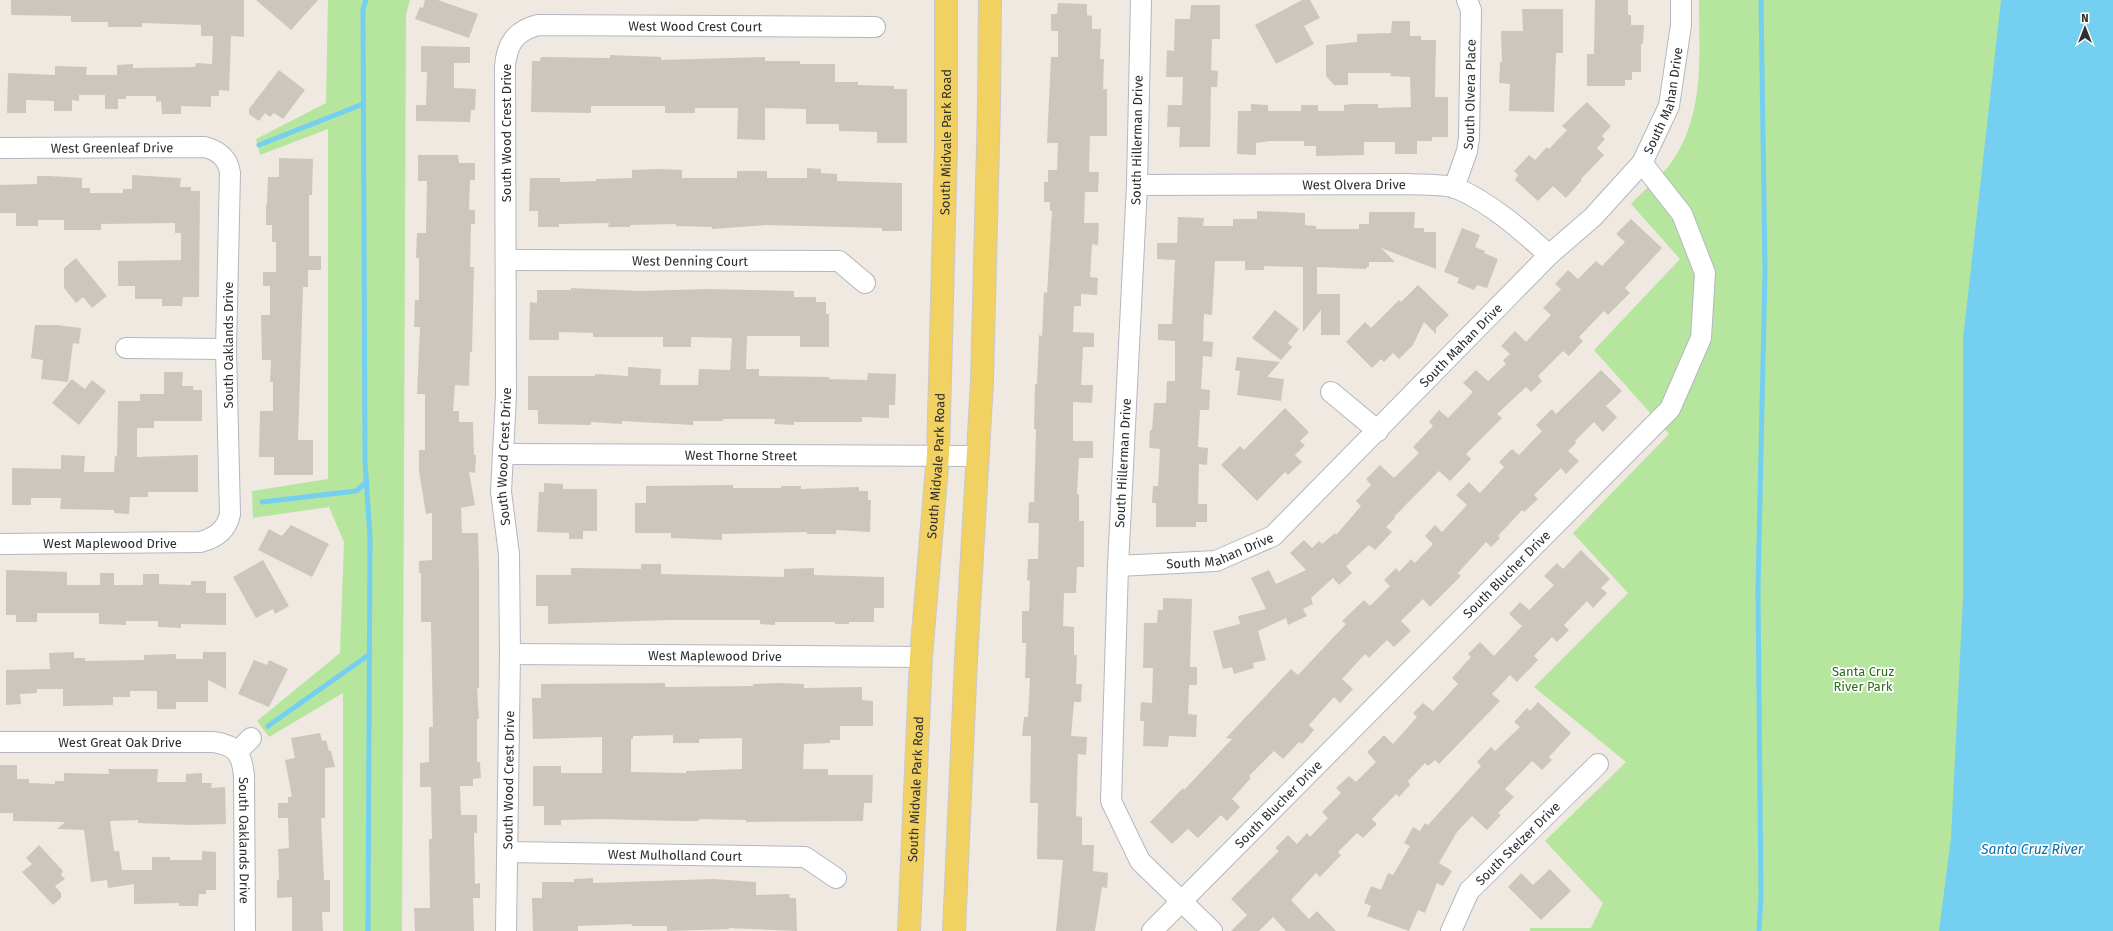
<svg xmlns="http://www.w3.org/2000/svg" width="2113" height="931" font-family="'Fira Sans',sans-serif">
	<rect width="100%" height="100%" fill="#efe9e1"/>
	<path fill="#b6e59e" d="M328,0H410L406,15L402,931H343V693L269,737L257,721L340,653L344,542L329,507L253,518L252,491L328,479V129L260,155L256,139L326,103Z
		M1699,0H2113V931H1530V928H1591L1603,903L1545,841L1626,762L1534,687L1628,593L1573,533L1669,434L1594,350L1680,259L1631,204C1643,191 1663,175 1673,160C1705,112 1699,55 1699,0Z"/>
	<path fill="#75cff0" d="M2001,0H2113V931H1939L1951,838L1963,597V339Z"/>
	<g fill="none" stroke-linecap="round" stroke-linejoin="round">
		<path stroke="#75cff0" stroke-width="5" d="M366,0L363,9L365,461L370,537L368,931
			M259,145L363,104
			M262,502L356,491L367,482
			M268,726L370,654
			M1759,931L1761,897L1758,590L1765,271L1761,0"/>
	</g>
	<path fill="#cbc7bf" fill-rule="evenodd" d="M11,0H244V37L231,36L229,91L219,90V96H211V107L181,106V114H162L161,101L156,102V96H126V99H118V109H105V95H79V101L72,100V111H54V101L26,100V113H7L8,73L55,75V66L87,67L86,75H117V65L133,64V68L195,67L196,63L212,64L213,36H201V25L142,23V27H108V22H71V16L11,15Z
		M256,0H318L291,30Z
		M425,0H438L478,14L469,38L415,19L420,7L423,8Z
		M1302,0H1310L1320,18L1304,26L1314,44L1276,64L1255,25Z
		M1595,0H1628V15H1631V25H1644L1643,44H1641V72H1632V80H1625V86H1587V54H1594Z
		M1058,3L1087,4V15L1092,16V29H1101L1100,59H1104L1103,89H1107V136H1090L1089,172H1099L1098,192H1085L1084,223H1099L1098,245L1092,244L1090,277L1098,278L1097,295L1081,294V306H1074L1073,332L1094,333V347H1083L1081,385H1093L1092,403L1073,402V441H1093V458H1079L1077,494H1079V521H1084V567H1077L1076,593H1064L1063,626L1074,627V655H1077L1076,684H1082L1081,702H1074L1071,736L1087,737L1086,755L1078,754L1076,816L1082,817V845H1094L1093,871L1108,873L1107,888L1102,887L1095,931H1056L1063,860L1037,859L1038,803H1030L1031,736H1022L1024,717H1028L1030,678H1025L1026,643H1022V611H1029L1030,581L1027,580L1028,559H1038L1039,523H1028L1029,502H1034L1036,429H1034L1035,384H1037L1039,335L1042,336L1044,292L1047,293L1052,211H1050V202H1044V182H1048V170H1057L1058,143H1047L1051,57H1058V31H1051V14H1057Z
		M1191,5H1220V39H1212L1211,70L1218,71L1217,87H1211L1210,147H1179L1180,127H1167L1168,105H1182L1183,77H1166L1167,50L1174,51L1175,19H1190Z
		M1522,9H1563V53H1556L1554,112L1509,111L1510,84L1499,83L1500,62H1502L1501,31H1523Z
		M1392,21H1410V36H1421V40H1436L1435,97H1448V137H1432V141H1417V154H1395V142H1364V155L1316,156V146H1304V141H1270L1256,143V155L1237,154L1238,111H1251V104L1268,105V111H1301V105H1318V111H1344V105L1352,104H1378V108L1411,107L1410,77L1390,76L1391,73H1348V85H1334L1326,76V45L1357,42V34L1391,33Z
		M421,46L470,47V63H454V88L476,89L475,110H471L470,122L416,121V105H426L427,72H421Z
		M610,55L661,57V60L765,57V61H800V64H835V82H858V85L894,86V89H907V143H877V132L839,131V124H806V109L765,108V140L737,139L738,108H695V113H665V106H591V113L531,112L532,61H540L541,57L610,58Z
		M279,70L305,90L283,119L274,113L270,117L265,113L259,121L249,114V109Z
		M1587,102L1611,126L1602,136L1605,139L1597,148L1604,155L1581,179L1582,180L1566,198L1553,186L1538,201L1515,180L1518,175L1514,171L1529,155L1535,160L1547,147L1549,149L1567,130L1562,126Z
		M418,155H458L459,163H475V180H470L469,210H475V224H471L470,267H474L472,352H470L469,386L455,385L453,411H459V422H473L474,455H476L475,473L469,472L475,505L461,508L462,533H478L479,570V688H477L479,719H477V762H480L481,778L473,779V786H460L461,815H477V833H474L475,884L480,883V898H473L474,931H415L414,908H430L429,839H432L431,787H420V763L429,762V727H433L431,622H421V573H419V561L432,560V513L426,514L419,471V450H425V394H417L420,327H414L415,300H419V258H416L417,233H426L427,181H418Z
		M279,158L313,159L312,195H309V256H321V270H308V287H303L298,440H313V475H274V457H259L260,411H273V382H270L271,360H262L261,315H270V286H263V272H276V242H272V225H266V204H267L268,177H279Z
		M807,168L821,169V173L837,174V181L902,183V231H882V228L766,225L712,229V227L676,226V224L630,225V227H608L609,223L559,224V227H538V211H529L530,178H560V182L596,181V179L632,178V170L660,169L682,170V178H737V171H767V178H807Z
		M132,175L181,178L180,187H191V191H200L199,297H183L182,306H162V299H135V286H118V261L181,260V233H175V223L101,224V230H64V220H38V226H16V213H0V185L37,184V176H50L82,178V188H90V193H123V189H132Z
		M1257,211L1305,213V225L1316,226V229H1359V224H1369V212H1415L1414,228H1424V232H1436V269L1381,248L1395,262H1369V267H1366L1367,269L1317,267V294H1340V335H1321V310L1303,332V267L1264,266V270H1245V261H1215L1212,315L1204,314L1203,341L1213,342L1212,357L1203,356L1201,389L1210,390L1209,410H1200L1198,447L1208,448L1207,465L1199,464L1198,504H1207V522H1196V527H1156V503H1152L1153,486H1158L1160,449L1149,448L1150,430H1152L1154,403H1166L1167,381H1175V341L1158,340V324H1172L1175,260L1157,259V243H1177L1178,217L1204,218L1203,226H1233V219H1257Z
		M1631,219L1662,248L1625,288L1630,293L1608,315L1604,311L1579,337L1583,341L1569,356L1563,351L1538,376L1542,381L1531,392L1526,387L1497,414L1502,418L1466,454L1471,459L1450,481L1439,471L1394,517L1395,518L1386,527L1392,532L1375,550L1369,545L1346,566L1352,573L1339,585L1333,578L1311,598L1313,604L1303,609L1307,616L1288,625L1286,618L1258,631L1266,660L1253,663L1254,668L1234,674L1232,667L1223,669L1213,631L1240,624L1238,616L1266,609L1251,578L1269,570L1276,584L1306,570L1290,553L1304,540L1312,548L1319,541L1322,544L1335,533L1336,535L1361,506L1356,501L1371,485L1366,479L1380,465L1394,478L1419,453L1413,447L1433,426L1429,422L1439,410L1448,418L1473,392L1463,383L1476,370L1488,381L1506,364L1503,360L1510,354L1501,346L1515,331L1526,342L1551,315L1543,308L1561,289L1555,284L1568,270L1578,279L1596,261L1602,266L1625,242L1616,234Z
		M1462,228L1480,235L1475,247L1485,251L1484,253L1498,259L1487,288L1477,285L1474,290L1457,283L1459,278L1444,272Z
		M76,258L107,296L92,308L83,297L76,303L64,288V268Z
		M1418,285L1449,315L1436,328V334L1424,322L1413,345L1399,359L1393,353L1384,362L1381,359L1372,368L1346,342L1365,322L1371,328L1399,300L1401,302Z
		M571,288L640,291L707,289L794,291V297H816V302H826V314H829V347H800V336H747L746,369H759V376L829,377V379L867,380L868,373L896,374L895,405H889V418L862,417V422H794V425L774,424L775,419H723V421H693V425L622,421V424L591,422V425L538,424V410H528V376H595V374L628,376V367L661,369L660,385H698L699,369L730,370L732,338L691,337V347H663V337H593V333L559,332V340H529L530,302L537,303V290H571Z
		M1275,310L1299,329L1288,343L1292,347L1281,360L1252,338Z
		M35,325H57L81,328L79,344L73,343L68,382L41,379L43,360L31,358Z
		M1237,357L1280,362L1267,377L1284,379L1281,401L1237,395L1240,371L1235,370Z
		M1601,370L1622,391L1606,406L1617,417L1603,432L1594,422L1575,441L1576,443L1568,451L1579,461L1566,474L1561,468L1534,495L1538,499L1524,512L1522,510L1498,536L1500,538L1491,547L1486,542L1458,573L1461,576L1430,607L1423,599L1401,621L1411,631L1394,647L1387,640L1369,658L1365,654L1342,679L1353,689L1340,703L1334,697L1309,725L1314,730L1302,744L1299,742L1283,759L1274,751L1249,776L1251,778L1232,799L1240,807L1227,821L1221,815L1198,838L1188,829L1172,844L1150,822L1183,788L1184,790L1232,739L1226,738L1291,669L1298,675L1346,624L1342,621L1364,600L1370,606L1390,586L1384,580L1396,568L1399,572L1411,559L1415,563L1433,544L1425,536L1435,525L1442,532L1467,505L1456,495L1469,482L1480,493L1504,467L1499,462L1512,449L1519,455L1542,431L1536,425L1552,409L1556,414Z
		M164,372H183L182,386H193V390H202V421H154V428H137V457L198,455V492H148V497H130L129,514L114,513V510L60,509L61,498H31V505H12V468L61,469V455L85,456L84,472H114L115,456H117L118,401H140V394H164Z
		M72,379L85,389L92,380L106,391L79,425L52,403Z
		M1285,408L1309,432L1300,441L1305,445L1295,455L1302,462L1288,475L1285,472L1257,501L1221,465L1240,446L1244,450Z
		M544,483L563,484V489H597V531H583V539H569V533L537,532L539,492H544Z
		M733,485V488H781V486H801V489L859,487V491H868V500H871L870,532L836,530V534H807V532L722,534V540L671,538V533H635V503H646V486Z
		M291,525L329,544L312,577L258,550L269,529L282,536Z
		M1581,550L1610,579L1601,588L1607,593L1593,608L1587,601L1564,625L1569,630L1557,642L1552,637L1534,656L1538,660L1517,682L1510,675L1492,694L1500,701L1439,764L1435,760L1428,766L1425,763L1408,781L1410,785L1399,797L1396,794L1372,819L1377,824L1363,838L1357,833L1338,852L1341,855L1320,877L1316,873L1291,900L1309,919L1317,911L1336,931H1286L1273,917L1259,931H1231L1247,915L1231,899L1279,851L1275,848L1288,835L1297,844L1307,833L1310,837L1328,818L1322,812L1341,793L1336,788L1349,776L1356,782L1376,762L1367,752L1384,735L1393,744L1417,717L1413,713L1423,703L1433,711L1458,684L1452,678L1471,657L1468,654L1480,642L1494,656L1522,626L1509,614L1520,602L1529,610L1554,585L1544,576L1557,563L1563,569Z
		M263,560L289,606L275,614L273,609L256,618L233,577Z
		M641,564H661V574L784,577V569L814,568V575L884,577V608H874V622H849V624H835V622H775V625L760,624V620H670L548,624V606H536V575H571V568L641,569Z
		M6,570L67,572V585H100V573H114V585H143V574H159V584L191,585V581H206V593H226V625L181,624V628L158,627V621H126V625L99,624V613H37V622H16V615H6Z
		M1163,598L1192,599L1190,667H1197V685H1189L1188,714L1197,715L1196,737L1169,736L1168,747L1143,746L1144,721H1140L1141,702L1152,703L1153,668H1143L1144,623H1157L1158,610H1163Z
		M74,652V658H85V661L144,660V655L176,654V659H203V652H226V689L208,680V702H176V709H157V691H130V697H113V705L63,706V689H37V693L20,694L21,704L6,705V670L50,669L49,653Z
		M254,660L267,665L269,660L288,669L269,707L238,694Z
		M665,683V687L753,686V684L779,683L804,684V688L862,687V700L873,701V726H840V740H830V743L804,744L803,769H828V775H873L872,803H864L863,821L746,822V820L699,819V821H680L600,819L561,820V825H544V806H533V766H561V773H602V737L533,739L532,698H541V684ZM673,735V743H699V739L742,738V769L686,771V773L631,772V739H633V736Z
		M1538,702L1571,733L1549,757L1552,760L1542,770L1532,761L1505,789L1514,797L1498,813L1501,815L1487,830L1472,816L1457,832L1439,863L1452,871L1443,886L1437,883L1425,913L1418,910L1409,931L1367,916L1371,906L1364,903L1371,886L1381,890L1388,873L1393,875L1410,846L1404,843L1413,827L1420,831L1425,823L1428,825L1481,766L1477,762L1491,747L1495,751L1520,727L1514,722L1527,708L1530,711Z
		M320,733L322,741L326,740L329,751H331L335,767L325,768V818H321L324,880H330V912H322L323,931H292V897L277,898V880H279L278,849L289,848L288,818H278V803H288V797H292L285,760L295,758L291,738Z
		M0,765H17V779H29V783L55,784V781H64V773L109,774L108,769H158L157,782H186V774L202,773V783H212L211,788L225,787L226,824L191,825L138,823V820L110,821L114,851H119L122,870H152V857H170V860H202V851L216,852V890H206V894H199L198,906H179V903L134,904V884L108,888L107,880L91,882L84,830L57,829L65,822L13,821V813H0Z
		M39,845L63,871L61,875L65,879L55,886L61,893V898L53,905L22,872L32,864L26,858Z
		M1550,869L1571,891L1541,920L1508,887L1521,873L1533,885Z
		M593,878V883L713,879L756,882V895L789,894L790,898H796L797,931L729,928V929L667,931V926H632V924L578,926V931H533L532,898H542V882H574V879Z"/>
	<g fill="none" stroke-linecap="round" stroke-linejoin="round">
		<defs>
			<g id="minor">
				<path d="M1141,0L1137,185L1118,566L1111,801L1140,861L1212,931"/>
				<path id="s1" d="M0,148L205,147C219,151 228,158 230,173L226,349L230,514C227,529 216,538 200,542L0,544"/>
				<path id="s2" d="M1137,185L1409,184C1422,185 1445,184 1456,188C1491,203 1521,230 1549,255"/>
				<path id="s3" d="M1454,188L1467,151L1469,138L1471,10L1467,0"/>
				<path id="s4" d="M506,260L839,261L865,283"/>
				<path d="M126,348L226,349"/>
				<path d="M1331,392L1378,431"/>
				<path id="s5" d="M505,454L978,456"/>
				<path id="s6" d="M1118,566L1216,561L1273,536L1549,255L1593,217L1642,163L1669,106L1681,25V0"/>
				<path id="s7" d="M510,654L921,657"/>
				<path id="s8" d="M0,742H213C236,745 242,754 244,776L245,931"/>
				<path d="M237,752L251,738"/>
				<path id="s9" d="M507,852L805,857L836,878"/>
				<path id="s10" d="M506,931L510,654L509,554L501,492L506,395L505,66C507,44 515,31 538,25L875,27"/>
				<path id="s11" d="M1152,931L1670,409L1701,338L1705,273L1682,214L1642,163"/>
				<path id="s12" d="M1451,931L1469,891L1598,764"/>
			</g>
			<g id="major">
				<path id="s13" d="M909,931L921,657L938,455L946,147V0"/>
				<path d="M954,931L966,660L982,382L989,105L990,0"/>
			</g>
		</defs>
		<use href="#minor" stroke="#b4b7c1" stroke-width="22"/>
		<use href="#major" stroke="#c9c9c9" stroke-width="24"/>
		<use href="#minor" stroke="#fff" stroke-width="20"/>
		<use href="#major" stroke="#f2d163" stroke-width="22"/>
	</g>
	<g text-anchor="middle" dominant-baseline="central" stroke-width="3.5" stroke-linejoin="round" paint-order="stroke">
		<g font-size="13" fill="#2e2e2e" stroke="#fff">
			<text stroke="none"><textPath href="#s10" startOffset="1080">West Wood Crest Court</textPath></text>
			<text stroke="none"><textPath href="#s3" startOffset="96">South Olvera Place</textPath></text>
			<text stroke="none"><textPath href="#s6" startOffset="752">South Mahan Drive</textPath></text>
			<text transform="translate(506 133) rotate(-90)">South Wood Crest Drive</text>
			<text transform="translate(1137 140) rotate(-89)">South Hillerman Drive</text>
			<text stroke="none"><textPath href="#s13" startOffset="790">South Midvale Park Road</textPath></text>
			<text stroke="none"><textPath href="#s1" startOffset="112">West Greenleaf Drive</textPath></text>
			<text stroke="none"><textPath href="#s2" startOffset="217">West Olvera Drive</textPath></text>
			<text stroke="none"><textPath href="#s4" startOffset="184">West Denning Court</textPath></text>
			<text transform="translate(228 345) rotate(-90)">South Oaklands Drive</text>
			<text stroke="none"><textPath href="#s6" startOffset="428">South Mahan Drive</textPath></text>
			<text stroke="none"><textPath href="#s5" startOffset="236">West Thorne Street</textPath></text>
			<text stroke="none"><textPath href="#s10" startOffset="475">South Wood Crest Drive</textPath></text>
			<text transform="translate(1123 463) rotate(-87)">South Hillerman Drive</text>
			<text stroke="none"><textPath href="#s13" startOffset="466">South Midvale Park Road</textPath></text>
			<text x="110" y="543">West Maplewood Drive</text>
			<text stroke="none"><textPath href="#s6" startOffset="104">South Mahan Drive</textPath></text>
			<text stroke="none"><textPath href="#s11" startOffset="503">South Blucher Drive</textPath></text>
			<text stroke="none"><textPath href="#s7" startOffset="205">West Maplewood Drive</textPath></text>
			<text stroke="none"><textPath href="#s8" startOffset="120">West Great Oak Drive</textPath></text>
			<text stroke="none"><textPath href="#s10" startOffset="151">South Wood Crest Drive</textPath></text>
			<text stroke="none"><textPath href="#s13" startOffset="142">South Midvale Park Road</textPath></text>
			<text stroke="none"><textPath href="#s11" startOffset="179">South Blucher Drive</textPath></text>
			<text stroke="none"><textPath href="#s8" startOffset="329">South Oaklands Drive</textPath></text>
			<text stroke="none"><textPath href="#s12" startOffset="112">South Stelzer Drive</textPath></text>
			<text stroke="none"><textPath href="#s9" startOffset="168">West Mulholland Court</textPath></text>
		</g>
		<g font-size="13" fill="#2c6e1b" stroke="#fff">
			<text x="1863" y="671">Santa Cruz<tspan x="1863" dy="15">River Park</tspan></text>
		</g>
		<g font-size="14" font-style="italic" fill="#0d6fa3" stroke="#fff">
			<text x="2032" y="849">Santa Cruz River</text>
		</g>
	</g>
	<g transform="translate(2085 28)" stroke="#ffffff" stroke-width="3" paint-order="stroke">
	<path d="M0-3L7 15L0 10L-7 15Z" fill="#2e2e2e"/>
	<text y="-6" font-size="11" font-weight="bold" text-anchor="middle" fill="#2e2e2e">N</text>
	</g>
</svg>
